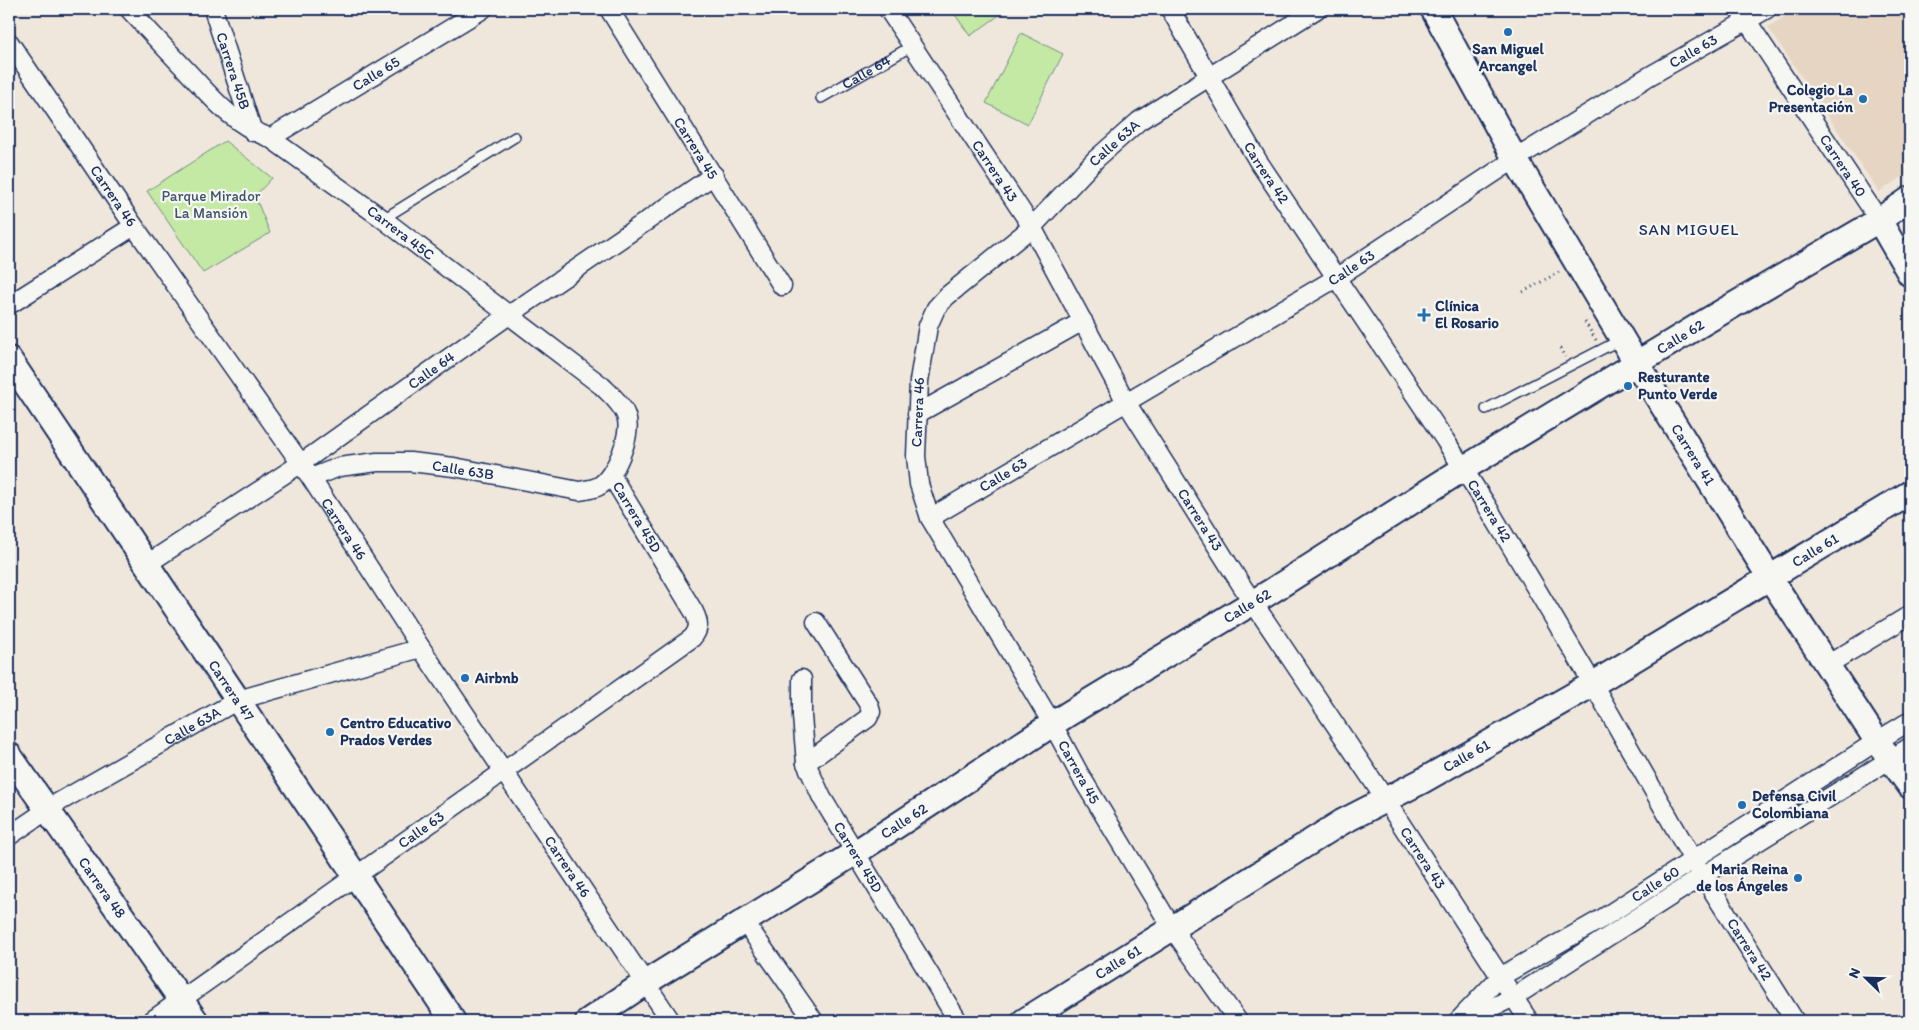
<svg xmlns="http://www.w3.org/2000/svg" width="1919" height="1030" font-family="Itim,sans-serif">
	<rect width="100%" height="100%" fill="#efe7dc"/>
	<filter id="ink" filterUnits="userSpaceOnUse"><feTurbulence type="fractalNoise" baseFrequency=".02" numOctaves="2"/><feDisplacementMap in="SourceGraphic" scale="10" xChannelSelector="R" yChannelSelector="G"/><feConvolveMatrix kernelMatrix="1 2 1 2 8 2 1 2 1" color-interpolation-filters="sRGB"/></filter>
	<g filter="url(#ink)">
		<path fill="#e6d5c2" d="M1798,9H1910V172L1879,192L1768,27Z"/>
		<path fill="#c4e9a4" stroke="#708c81" d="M951,9H1008L970,36Z
			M1021,33L1063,54L1028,124L986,103Z
			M225,141L272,178L255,196L270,233L203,273L147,191Z"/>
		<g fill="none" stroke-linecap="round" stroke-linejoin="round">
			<defs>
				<g id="lane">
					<path id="s1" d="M821,98L912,46"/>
					<path d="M383,219L515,137"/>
					<path d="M1486,409L1620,340"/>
				</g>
				<g id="street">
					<path id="s2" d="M129,9C148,30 167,50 187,71C213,99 233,124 270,138L383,219L602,386C611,395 622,404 626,416C633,434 615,477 599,486C594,489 585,490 579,491L454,467L410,462H377L339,467L311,478"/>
					<path id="s3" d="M213,9L253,132"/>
					<path id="s4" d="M609,9L782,286"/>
					<path id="s5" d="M888,9L1032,227L1126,402L1242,586L1375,784L1529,1021"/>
					<path id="s6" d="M1170,9L1258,161L1445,440L1487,506L1593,684L1693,860L1795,1021"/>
					<path id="s7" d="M1739,9L1879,220"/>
					<path id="s8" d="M9,42L134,226L311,478L421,648L671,1021"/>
					<path id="s9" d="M270,138L483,9"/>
					<path d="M9,305L134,226"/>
					<path d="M917,414L1083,321"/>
					<path id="s10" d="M930,518L1336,278L1515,159L1646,78L1767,9"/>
					<path id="s11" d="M147,564L300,464L509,315L714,175"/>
					<path d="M1827,665L1910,615"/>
					<path id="s12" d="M802,679V716L806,763L822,798L958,1021"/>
					<path d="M806,763L868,718L871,712L869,705L816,622"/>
					<path id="s13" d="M9,836L59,802L238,700L421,648"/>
					<path d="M744,921L814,1021"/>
					<path id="s14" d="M151,1021L692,638C700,629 699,622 694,612L611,475"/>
					<path id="s15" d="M1238,1021L1172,928L1080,775L1053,725L930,518L919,484L916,456L919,381L928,326L936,308L947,296L1032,227L1096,159L1139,121L1317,9"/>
					<path id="s16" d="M1458,1021L1500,977L1603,918L1877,741L1910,721"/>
					<path d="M1464,1021L1514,997L1693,882L1910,747"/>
				</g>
				<g id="secondary">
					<path id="s17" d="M1433,9L1515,159L1643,374L1770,578L1877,741L1910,786"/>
					<path d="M1879,220L1910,274"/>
					<path id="s18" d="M9,359L453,1021"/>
					<path id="s19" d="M9,755L196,1021"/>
					<path id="s20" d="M588,1021L645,983L861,849L1068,714L1270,592L1463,469L1703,323L1879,220L1910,199"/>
					<path id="s21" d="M1024,1021L1342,822L1422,781L1593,684L1910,493"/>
				</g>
			</defs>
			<use href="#lane" stroke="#1b2f5e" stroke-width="12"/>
			<use href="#street" stroke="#1b2f5e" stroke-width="21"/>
			<use href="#secondary" stroke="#1b2f5e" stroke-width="28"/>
			<path stroke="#1b2f5e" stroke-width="3" stroke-dasharray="1 4" stroke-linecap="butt" d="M1523,292L1561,271
				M1585,322L1596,340
				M1560,348L1565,357"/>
			<use href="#lane" stroke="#f6f6f2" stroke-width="9"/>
			<use href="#street" stroke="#f6f6f2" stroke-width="18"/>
			<use href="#secondary" stroke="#f6f6f2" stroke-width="24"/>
		</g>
	</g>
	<g fill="#1f6fb2" stroke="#f6f6f2" stroke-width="2">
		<circle cx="1508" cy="32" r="5"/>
		<circle cx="1863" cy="99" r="5"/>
		<path d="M1421.5 307.5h5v5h5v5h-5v5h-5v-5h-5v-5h5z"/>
		<circle cx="1628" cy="386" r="5"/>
		<circle cx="465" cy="678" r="5"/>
		<circle cx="330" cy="732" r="5"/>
		<circle cx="1742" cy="805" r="5"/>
		<circle cx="1798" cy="878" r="5"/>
	</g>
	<g text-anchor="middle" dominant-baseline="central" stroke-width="4.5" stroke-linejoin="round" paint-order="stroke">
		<g font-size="15" font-weight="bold" fill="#1b2f5e" stroke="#f6f6f2" text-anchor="start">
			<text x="1508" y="49" text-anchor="middle">San Miguel<tspan x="1508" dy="17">Arcangel</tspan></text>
			<text x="1853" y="90" text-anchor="end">Colegio La<tspan x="1853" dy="17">Presentación</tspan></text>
			<text x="1435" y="306">Clínica<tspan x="1435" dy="17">El Rosario</tspan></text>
			<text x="1638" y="377">Resturante<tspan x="1638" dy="17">Punto Verde</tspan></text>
			<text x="475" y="678">Airbnb</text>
			<text x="340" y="723">Centro Educativo<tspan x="340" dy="17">Prados Verdes</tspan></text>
			<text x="1752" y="796">Defensa Civil<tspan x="1752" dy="17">Colombiana</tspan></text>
			<text x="1788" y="869" text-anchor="end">Maria Reina<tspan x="1788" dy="17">de los Ángeles</tspan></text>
		</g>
		<g font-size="15" fill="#1b2f5e" stroke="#f6f6f2">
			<text stroke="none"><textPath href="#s10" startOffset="895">Calle 63</textPath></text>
			<text stroke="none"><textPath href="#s3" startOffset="65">Carrera 45B</textPath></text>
			<text stroke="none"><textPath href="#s1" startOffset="52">Calle 64</textPath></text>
			<text stroke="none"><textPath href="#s9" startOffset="124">Calle 65</textPath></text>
			<text stroke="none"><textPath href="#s15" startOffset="1048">Calle 63A</textPath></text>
			<text stroke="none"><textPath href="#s4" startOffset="164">Carrera 45</textPath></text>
			<text stroke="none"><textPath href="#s7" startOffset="188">Carrera 40</textPath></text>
			<text stroke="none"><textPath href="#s5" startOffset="194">Carrera 43</textPath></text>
			<text stroke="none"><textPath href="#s6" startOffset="190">Carrera 42</textPath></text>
			<text stroke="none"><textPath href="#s8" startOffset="186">Carrera 46</textPath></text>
			<text stroke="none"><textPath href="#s2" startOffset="354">Carrera 45C</textPath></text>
			<text stroke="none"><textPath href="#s10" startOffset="490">Calle 63</textPath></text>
			<text stroke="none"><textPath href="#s20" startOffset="1289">Calle 62</textPath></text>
			<text stroke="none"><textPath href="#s11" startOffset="344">Calle 64</textPath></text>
			<text stroke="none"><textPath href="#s15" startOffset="698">Carrera 46</textPath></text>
			<text stroke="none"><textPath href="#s17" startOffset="516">Carrera 41</textPath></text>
			<text transform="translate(463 470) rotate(9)">Calle 63B</text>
			<text stroke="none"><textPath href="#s10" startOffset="85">Calle 63</textPath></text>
			<text stroke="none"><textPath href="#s6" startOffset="595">Carrera 42</textPath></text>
			<text transform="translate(637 517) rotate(59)">Carrera 45D</text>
			<text stroke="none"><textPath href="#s5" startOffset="599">Carrera 43</textPath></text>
			<text stroke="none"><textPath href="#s8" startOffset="591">Carrera 46</textPath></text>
			<text stroke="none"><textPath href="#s21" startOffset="921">Calle 61</textPath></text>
			<text stroke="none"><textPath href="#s20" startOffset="779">Calle 62</textPath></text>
			<text stroke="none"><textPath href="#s18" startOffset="399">Carrera 47</textPath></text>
			<text stroke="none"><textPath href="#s13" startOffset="214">Calle 63A</textPath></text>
			<text stroke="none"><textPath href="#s21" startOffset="516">Calle 61</textPath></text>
			<text transform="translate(1079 772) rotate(61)">Carrera 45</text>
			<text stroke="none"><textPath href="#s20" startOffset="374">Calle 62</textPath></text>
			<text stroke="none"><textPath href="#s14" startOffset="331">Calle 63</textPath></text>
			<text stroke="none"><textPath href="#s12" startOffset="192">Carrera 45D</textPath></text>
			<text stroke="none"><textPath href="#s5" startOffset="1004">Carrera 43</textPath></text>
			<text stroke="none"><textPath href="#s8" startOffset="996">Carrera 46</textPath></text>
			<text stroke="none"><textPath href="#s16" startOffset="242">Calle 60</textPath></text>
			<text stroke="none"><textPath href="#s19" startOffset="162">Carrera 48</textPath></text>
			<text stroke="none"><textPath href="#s6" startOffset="1105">Carrera 42</textPath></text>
			<text stroke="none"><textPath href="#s21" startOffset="111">Calle 61</textPath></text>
		</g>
		<g font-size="15" fill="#3d546c" stroke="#f6f6f2">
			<text x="211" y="196">Parque Mirador<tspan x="211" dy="17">La Mansión</tspan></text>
		</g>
		<g font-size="16" letter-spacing="1" fill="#1b2f5e" stroke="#f6f6f2">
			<text x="1689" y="229">SAN MIGUEL</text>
		</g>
	</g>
	<rect width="1919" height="1030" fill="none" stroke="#f6f6f2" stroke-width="30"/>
	<rect x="15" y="15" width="1889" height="1000" fill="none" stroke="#1b2f5e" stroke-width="2" filter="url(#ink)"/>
	<g transform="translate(1866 978) rotate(293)" stroke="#f6f6f2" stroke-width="4" paint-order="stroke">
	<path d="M0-4L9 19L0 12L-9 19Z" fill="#1b2f5e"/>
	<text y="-8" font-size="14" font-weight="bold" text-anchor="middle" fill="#1b2f5e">N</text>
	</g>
</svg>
